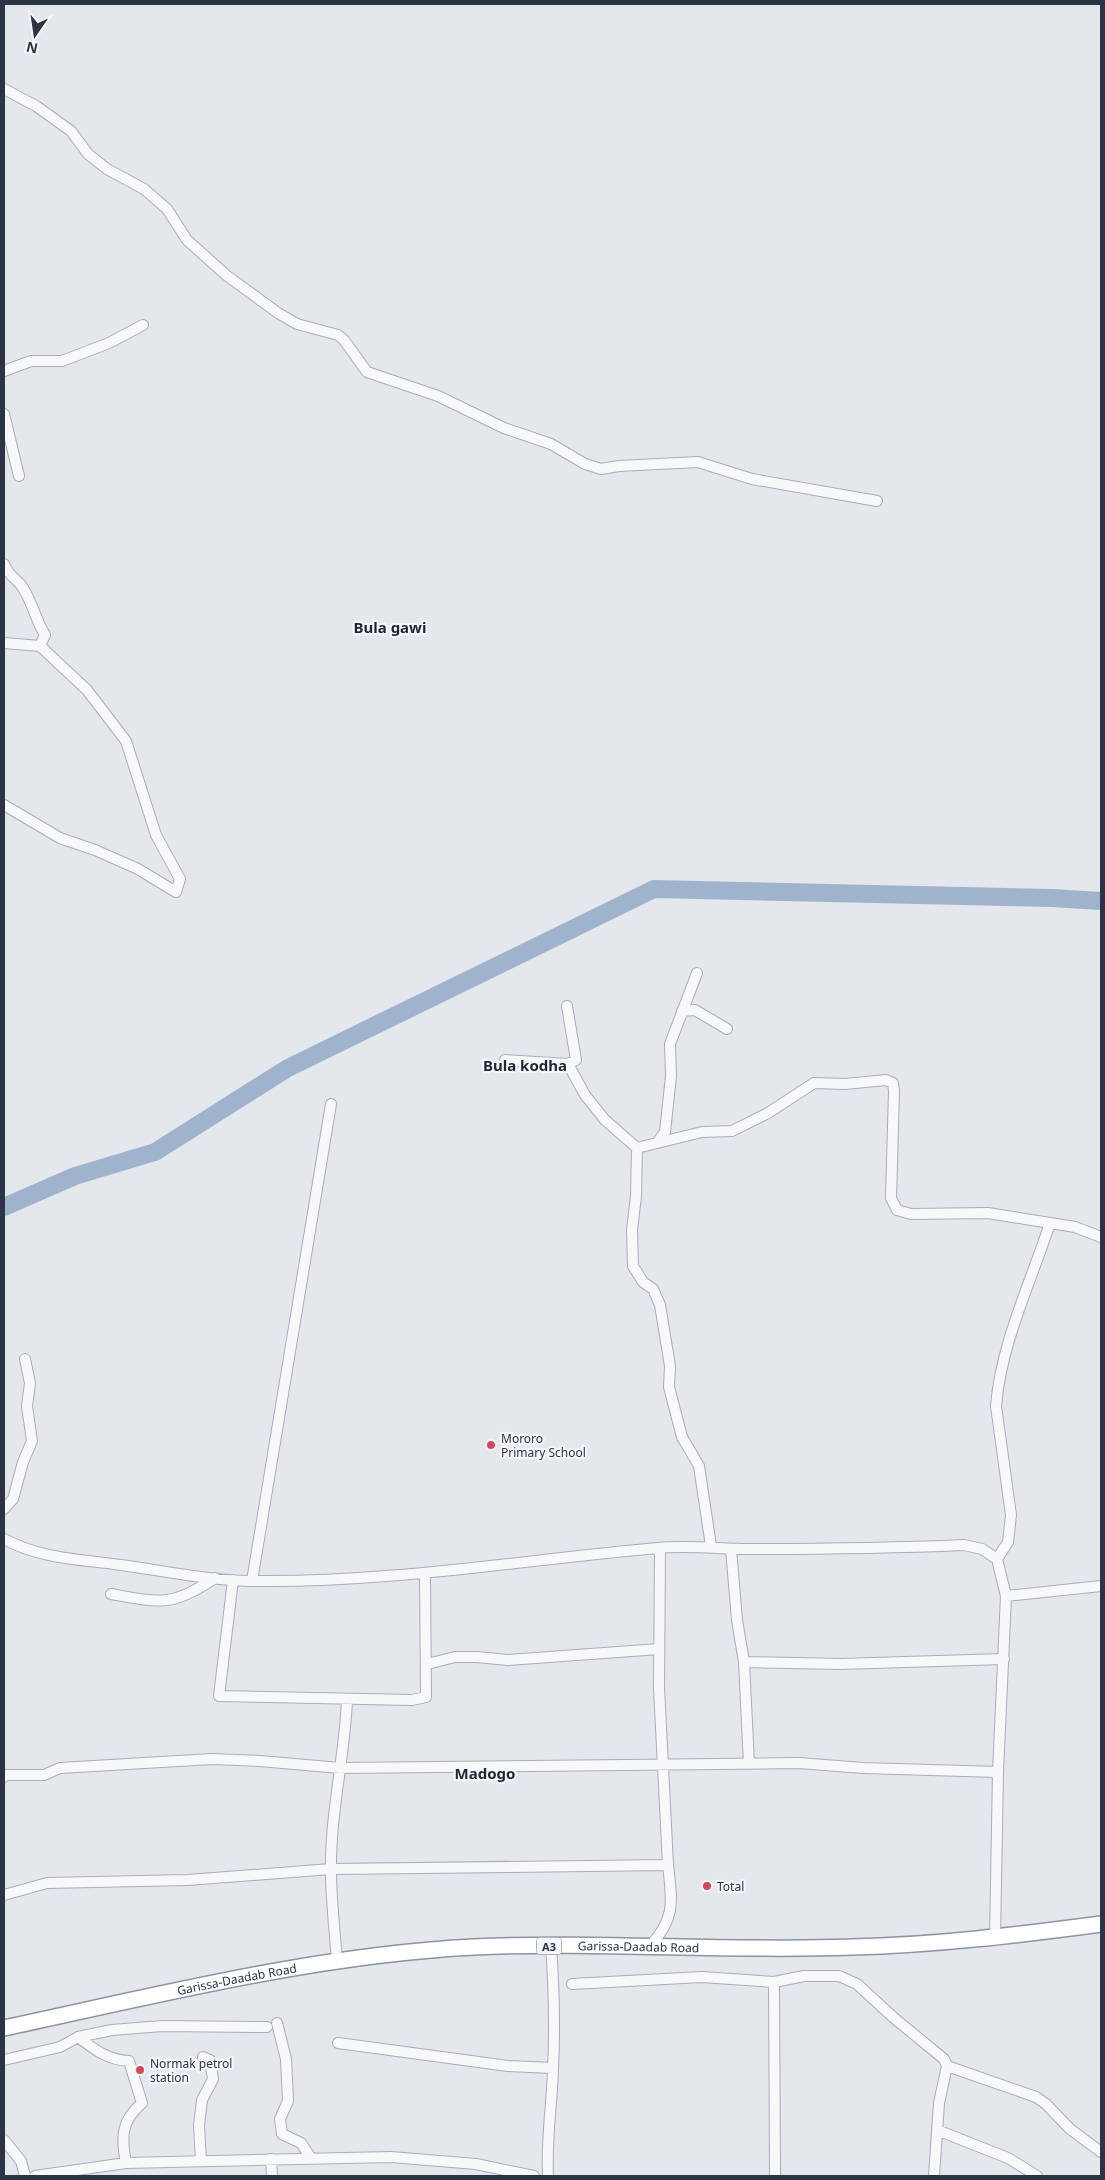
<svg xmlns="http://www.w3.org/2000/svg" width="1105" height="2180" font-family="'Noto Sans',sans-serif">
	<rect width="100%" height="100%" fill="#e4e7ec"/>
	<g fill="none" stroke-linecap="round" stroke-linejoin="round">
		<path stroke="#9fb4cc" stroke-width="18" d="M4,1207L75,1176L155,1152L288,1068L654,889L1052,898L1101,901"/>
		<defs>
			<path id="minor" d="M4,89L36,106L71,131L88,154L107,169L144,189L167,209L187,240L226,275L278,313L297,324L338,335L344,340L367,372L438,396L504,428L551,444L585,464L601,469L619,466L698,462L752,479L877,501
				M4,371L31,361H62L109,343L143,325
				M4,414L19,476
				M4,564C8,575 14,577 21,585C32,600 35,619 45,635L40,646
				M4,643L40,646L87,690L126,741L156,835L180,879L176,892L138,869L95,850L60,838L4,805
				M697,973L670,1044L671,1076L665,1132L657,1143L637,1148L636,1196L632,1230L633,1266L643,1282L653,1289L660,1305L670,1366L669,1387L682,1437L699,1466L711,1546
				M567,1006L576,1060L568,1064
				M682,1011L695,1010L727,1029
				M505,1060L568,1064L585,1095L605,1120L637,1148
				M657,1143L702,1132L732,1131L768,1113L814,1083L845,1084L886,1080L893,1083L894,1091L891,1198L897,1210L911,1214L988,1213L1050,1223
				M4,1509L13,1499L23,1462L32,1441L27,1406L30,1383L25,1359
				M4,1539C41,1559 80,1559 121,1565C165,1571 207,1580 251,1581C388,1583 522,1560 658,1548C689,1545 719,1549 750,1549C821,1549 893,1548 964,1545L982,1549L997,1559L1006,1596L998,1772L995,1939
				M731,1549L737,1620L744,1662L749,1764
				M997,1559L1008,1542L1011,1515L996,1406C1001,1343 1031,1282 1050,1223L1075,1227L1101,1237
				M233,1580L219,1696L412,1700L426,1697L425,1574
				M252,1581L331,1104
				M111,1594C160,1603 172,1607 215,1578
				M1006,1596L1101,1586
				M744,1662L840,1664L1004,1659
				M427,1664L455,1657H477L508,1660L659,1649
				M4,1777L6,1775H44L60,1768L212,1759L260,1761L340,1768L799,1763L863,1768L998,1772
				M4,1895L47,1883L188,1880L331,1869L668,1865L659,1688L660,1548
				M650,1946C676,1918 672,1901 668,1865
				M337,1962C335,1932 331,1901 331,1871C330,1813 345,1756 347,1699
				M774,1982L775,2176
				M572,1984L702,1977L774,1982L804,1976H839L857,1984L894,2018L944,2059L947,2066L939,2103L934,2176
				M277,2023L286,2059L288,2101L280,2119L282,2134L301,2143L311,2158
				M78,2037C95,2050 108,2060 129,2061L142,2103C121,2121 121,2137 126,2163
				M338,2043L508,2066L553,2068
				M4,2060L60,2047L78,2037L112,2030L162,2026L267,2027
				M947,2066L1036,2097L1046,2104L1070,2129L1101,2152
				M937,2130L1008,2158L1037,2176
				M4,2140L21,2161L25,2176
				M271,2159L272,2176
				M201,2161L199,2125L202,2100L213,2079L210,2060L203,2057
				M35,2176L126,2163L391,2157L476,2164L534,2176
				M548,2176C546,2140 552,2105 553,2069C555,2028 554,1987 551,1946"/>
			<g id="highway">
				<path id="s1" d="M4,2028C158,1995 316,1955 474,1947C600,1941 727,1952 852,1947C936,1945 1018,1935 1101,1924"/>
			</g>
		</defs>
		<use href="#minor" stroke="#a9aeb7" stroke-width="12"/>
		<use href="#highway" stroke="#8b94a3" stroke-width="18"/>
		<use href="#minor" stroke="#f7f8fa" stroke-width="10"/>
		<use href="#highway" stroke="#fff" stroke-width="15"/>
	</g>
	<g fill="#d1495b" stroke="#f4f6f9" stroke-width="2">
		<circle cx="491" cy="1445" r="5"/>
		<circle cx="707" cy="1886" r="5"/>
		<circle cx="140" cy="2070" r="5"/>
	</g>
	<g text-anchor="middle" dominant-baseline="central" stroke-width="4.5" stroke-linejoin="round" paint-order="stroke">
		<rect fill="#f4f6f9" stroke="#676e7b" stroke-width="1" x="536.5" y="1937.5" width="25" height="17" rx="4"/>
		<g font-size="11" font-weight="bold" fill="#2b3445">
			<text x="549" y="1946">A3</text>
		</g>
		<g font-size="12" fill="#2b3445" stroke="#f4f6f9" text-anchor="start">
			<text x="501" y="1438">Mororo<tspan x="501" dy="14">Primary School</tspan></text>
			<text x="717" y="1886">Total</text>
			<text x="150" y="2063">Normak petrol<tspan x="150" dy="14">station</tspan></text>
		</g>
		<g font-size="12" fill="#2b3445" stroke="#f4f6f9">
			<text stroke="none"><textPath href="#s1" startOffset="642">Garissa-Daadab Road</textPath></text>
			<text stroke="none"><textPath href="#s1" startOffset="238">Garissa-Daadab Road</textPath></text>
		</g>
		<g font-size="15" font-weight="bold" fill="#1d2536" stroke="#f4f6f9">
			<text x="390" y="627">Bula gawi</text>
			<text x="525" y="1065">Bula kodha</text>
			<text x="485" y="1773">Madogo</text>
		</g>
	</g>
	<rect width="1105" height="2180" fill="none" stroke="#2b3445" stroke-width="10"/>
	<g transform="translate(35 35) rotate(193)" stroke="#f4f6f9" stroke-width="4" paint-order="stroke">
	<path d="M0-4L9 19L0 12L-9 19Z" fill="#2b3445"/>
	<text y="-8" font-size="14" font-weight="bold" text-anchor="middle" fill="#2b3445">N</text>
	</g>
</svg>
